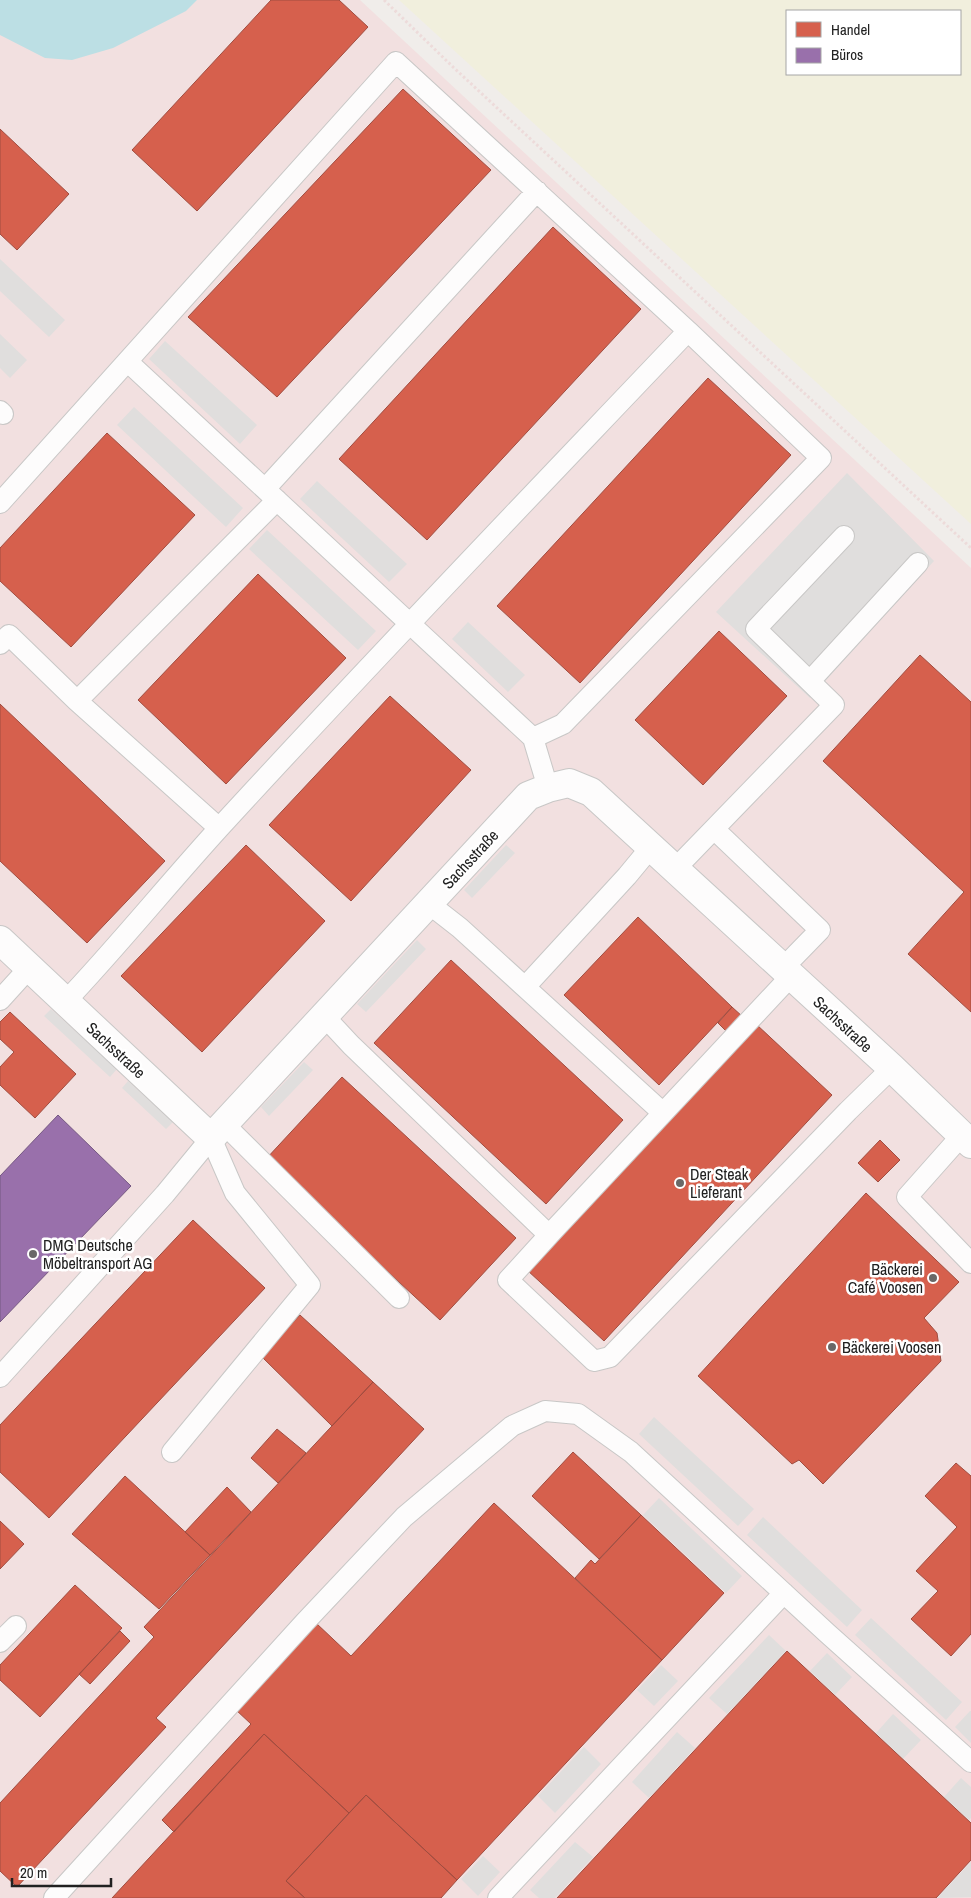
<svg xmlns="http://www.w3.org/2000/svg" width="971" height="1898" font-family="'Archivo Narrow',sans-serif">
	<rect width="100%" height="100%" fill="#f0edea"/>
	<path fill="#f2e0e0" d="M0,0H360L971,568V1898H0Z"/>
	<path fill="#f1efdd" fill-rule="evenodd" d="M399,0H971V524ZM787,11H960V74H787Z"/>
	<path fill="#e0dedd" d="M0,259L65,320L49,337L0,291Z
		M0,334L27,360L10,378L0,368Z
		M165,341L257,425L240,444L149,359Z
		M134,407L243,508L226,527L117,425Z
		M847,473L934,561L810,698L716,612Z
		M317,481L407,564L389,582L300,499Z
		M267,530L376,631L358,650L249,549Z
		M468,622L525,675L508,692L452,639Z
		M506,845L515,853L472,898L464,890Z
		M417,940L426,949L366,1012L357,1004Z
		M51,1009L117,1069L110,1077L44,1016Z
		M304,1062L313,1070L269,1116L261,1107Z
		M128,1081L173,1122L166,1129L122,1088Z
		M654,1417L754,1509L738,1526L639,1434Z
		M659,1498L742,1576L726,1593L643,1515Z
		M763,1517L862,1610L847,1627L747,1535Z
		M871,1618L962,1702L946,1720L855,1635Z
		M769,1635L786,1651L727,1714L709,1698Z
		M827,1653L852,1677L835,1695L810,1671Z
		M661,1665L678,1681L654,1706L637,1690Z
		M970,1711H971V1743L955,1727Z
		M893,1714L921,1740L903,1759L876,1733Z
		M677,1732L695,1748L649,1798L632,1782Z
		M584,1747L601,1764L555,1813L538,1796Z
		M961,1778L971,1787V1818L969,1820L944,1797Z
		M575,1842L593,1857L555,1898H539L530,1890Z
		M483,1856L500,1872L478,1896L461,1879Z
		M971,1862V1897L937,1898L968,1865Z"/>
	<path fill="#bcdfe4" d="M0,0H197L186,11L113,48L72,60L45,58L0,35Z"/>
	<path fill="#d6604d" stroke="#a04d40" d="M271,0H339L368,27L197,211L132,150Z
		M403,89L491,170L277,397L188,317Z
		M0,129L69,194L17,250L0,234Z
		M553,227L641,309L427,540L339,459Z
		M708,378L791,455L580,683L497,606Z
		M107,433L195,515L71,647L0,581V548Z
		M258,574L346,658L226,784L138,700Z
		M719,631L787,696L703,785L635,720Z
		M920,655L971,702V1012L908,954L964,892L823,761Z
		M390,696L471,770L351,901L269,825Z
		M0,704L165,861L87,943L0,861Z
		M246,845L325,921L202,1052L121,976Z
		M638,917L732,1007L659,1085L564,995Z
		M451,960L623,1120L546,1204L374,1043Z
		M732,1007L743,1017L728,1033L718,1023Z
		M10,1012L76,1074L35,1118L0,1085V1067L14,1052L0,1039V1022Z
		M756,1024L832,1095L604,1341L527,1270Z
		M342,1077L516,1238L440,1320L266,1159Z
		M880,1140L900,1160L878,1182L858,1163Z
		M866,1193L959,1282L924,1318L937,1333L941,1361L823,1484L799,1460L792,1464L698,1376Z
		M193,1220L265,1288L49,1518L0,1472V1425Z
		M300,1315L373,1382L332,1426L261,1356Z
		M373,1382L424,1429L156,1718L166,1727L17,1887L0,1871V1803L154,1637L144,1627Z
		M277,1429L306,1453L278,1483L251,1458Z
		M573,1452L641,1515L599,1559L532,1496Z
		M956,1463L971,1476V1634L951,1656L911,1619L938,1591L916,1571L957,1527L925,1496Z
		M125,1476L210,1555L159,1609L72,1534Z
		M227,1487L251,1512L210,1555L185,1532Z
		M494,1503L662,1660L457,1880L366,1795L349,1813L264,1734L174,1832L162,1820L251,1724L235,1709L316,1623L351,1656Z
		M641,1515L724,1593L662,1660L575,1578L591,1560L595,1564Z
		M0,1521L24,1544L0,1569Z
		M75,1585L122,1628L40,1717L0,1680V1665Z
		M120,1631L130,1641L90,1684L79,1674Z
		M787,1651L971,1823V1860L936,1898H557Z
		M264,1734L349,1813L286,1881L305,1898H112Z
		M366,1795L457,1880L441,1898H305L286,1881Z"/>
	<path fill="#9970ab" stroke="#755882" d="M58,1115L131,1186L0,1322V1176Z"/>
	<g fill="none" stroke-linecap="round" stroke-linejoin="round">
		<defs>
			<path id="lane" d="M128,362L533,738L548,788
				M0,411L3,414
				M265,489L537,191
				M0,503L396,62L688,331C532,495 374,659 221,826C168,884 119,945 65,1002
				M0,644L9,635L77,701L219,828
				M810,681L918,563
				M77,701L277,500
				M533,738L563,724L821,458L688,331
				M714,829L820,930L783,968
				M675,869L834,705L756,629L844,536
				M525,987L627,876L651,847
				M0,1000L29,968
				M324,1016L351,1045L549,1235L663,1113L460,928L428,903
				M663,1113L791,976
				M224,1124L399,1298
				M962,1135L907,1197L971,1263
				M549,1235L508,1280L594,1361L610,1357L848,1111L892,1068
				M0,1377L165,1194L211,1138L235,1193L310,1285L172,1452
				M0,1642L16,1626
				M54,1898L305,1622L404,1517L512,1426L545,1411L578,1414L631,1452L827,1633L971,1762
				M498,1898L784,1593"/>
			<path id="street" d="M0,940L211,1138L528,796L548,788L569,783L591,792L892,1068L971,1144"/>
		</defs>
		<use href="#lane" stroke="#c8c7c6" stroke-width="22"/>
		<use href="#street" stroke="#c8c7c6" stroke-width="30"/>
		<path stroke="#eddbda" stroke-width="3" stroke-dasharray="2.5 2.5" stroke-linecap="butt" d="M384,0L453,67L971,548"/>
		<use href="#lane" stroke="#fdfcfc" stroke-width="20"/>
		<use href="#street" stroke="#fdfcfc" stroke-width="28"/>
	</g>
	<g fill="#696867" stroke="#fff" stroke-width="2">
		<circle cx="680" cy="1183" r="5"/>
		<circle cx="33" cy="1254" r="5"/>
		<circle cx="933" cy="1278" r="5"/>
		<circle cx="832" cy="1347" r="5"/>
	</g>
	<g text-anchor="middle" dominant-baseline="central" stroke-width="5" stroke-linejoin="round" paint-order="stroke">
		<g font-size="16" fill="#212121" stroke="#fff">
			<text transform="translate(470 859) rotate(-47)">Sachsstraße</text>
			<text transform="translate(843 1024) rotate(43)">Sachsstraße</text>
			<text transform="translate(116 1050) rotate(43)">Sachsstraße</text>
		</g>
		<g font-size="16" fill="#212121" stroke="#fff" text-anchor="start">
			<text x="690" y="1174">Der Steak<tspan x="690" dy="18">Lieferant</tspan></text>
			<text x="43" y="1245">DMG Deutsche<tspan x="43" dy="18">Möbeltransport AG</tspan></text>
			<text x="923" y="1269" text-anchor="end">Bäckerei<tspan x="923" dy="18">Café Voosen</tspan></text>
			<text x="842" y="1347">Bäckerei Voosen</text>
		</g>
	</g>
	<rect x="786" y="10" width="175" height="65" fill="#ffffff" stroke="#a6a6a6"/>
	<rect x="796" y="22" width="25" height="15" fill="#d6604d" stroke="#a6a6a6"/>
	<text x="831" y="35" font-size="15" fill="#212121">Handel</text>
	<rect x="796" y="48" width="25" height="15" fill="#9970ab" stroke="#a6a6a6"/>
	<text x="831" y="60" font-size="15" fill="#212121">Büros</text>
	<path d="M12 1878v8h99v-8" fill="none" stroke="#212121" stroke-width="2.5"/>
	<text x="20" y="1878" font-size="15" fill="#212121" stroke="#ffffff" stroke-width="4" paint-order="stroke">20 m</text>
</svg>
